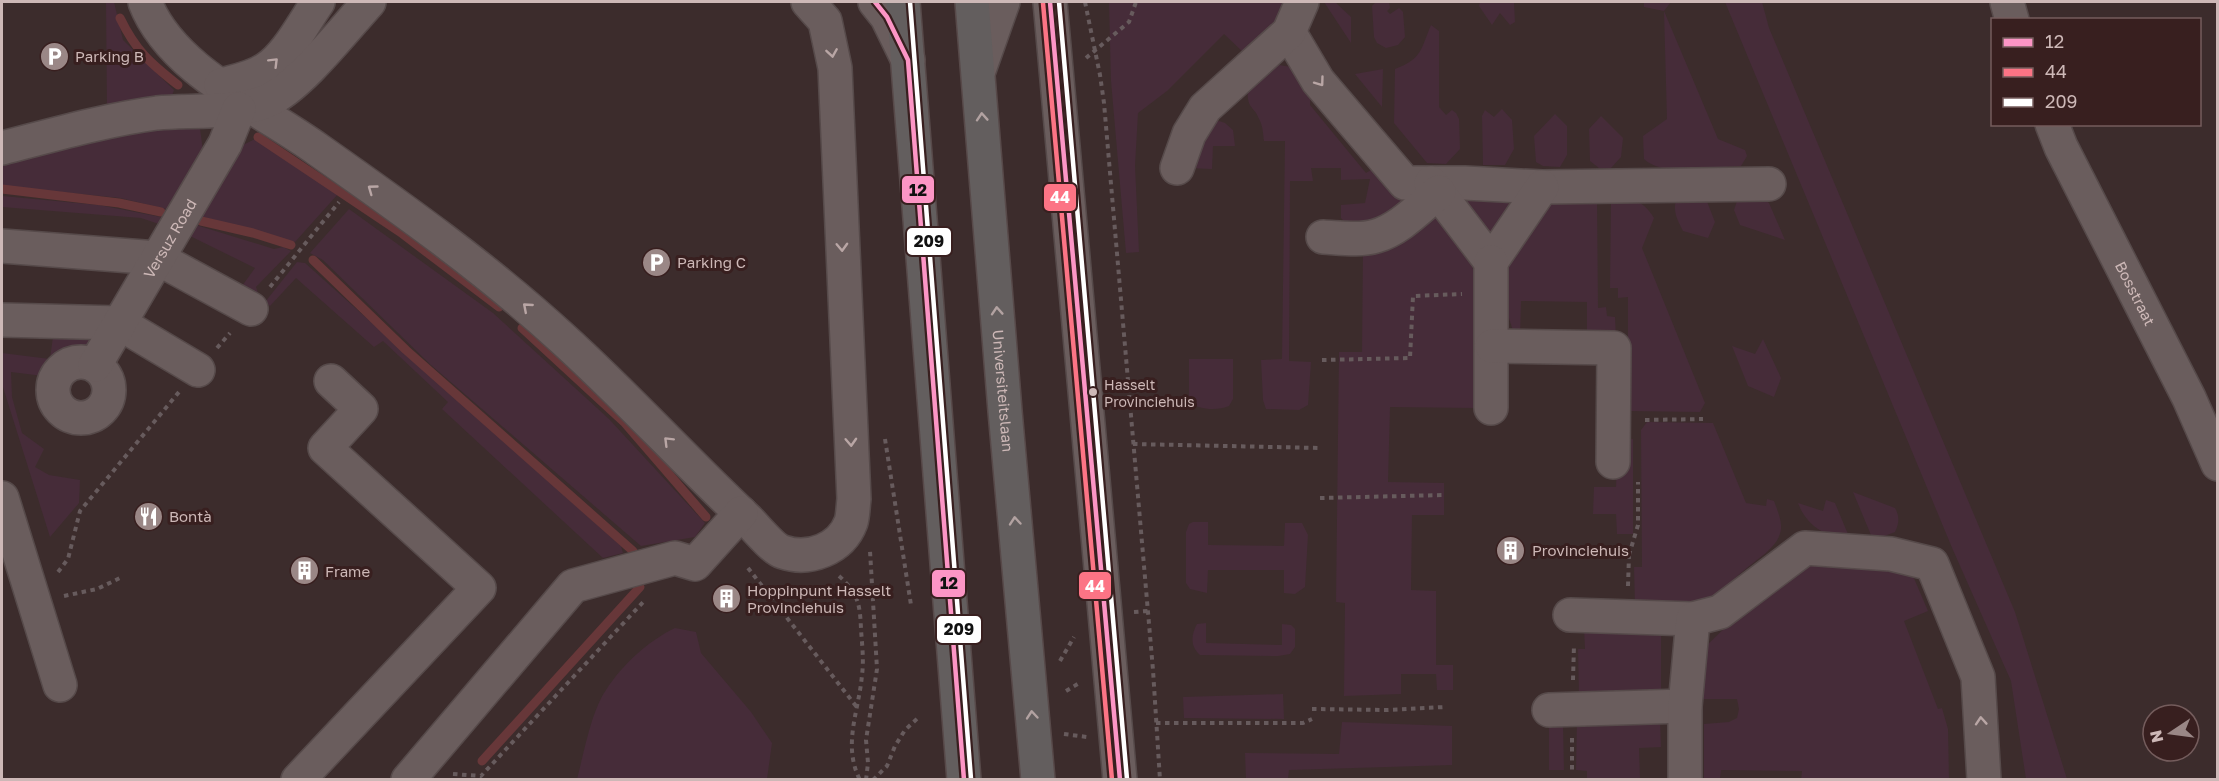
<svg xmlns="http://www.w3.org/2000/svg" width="2219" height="781" font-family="'Golos Text',sans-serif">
	<rect width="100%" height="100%" fill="#3c2c2c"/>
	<path fill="#462c39" d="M106,2H114L123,40L174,90L170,101L107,111Z
		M1109,2H1283L1275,21L1244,53L1224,34L1167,91L1138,113L1135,166L1139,252L1126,253L1111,81Z
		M1324,2H1335L1351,17V43Z
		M1376,2H1389L1390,8L1387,11L1390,14L1399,8L1403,12L1405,37L1398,45L1386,48L1377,43L1374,37L1372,6Z
		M1480,2H1514L1515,22L1510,25L1500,13L1492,25L1479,6Z
		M1644,2H1671L1664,11L1718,139L1745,150L1747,156L1741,166C1715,167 1663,178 1644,159L1643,136L1667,119L1664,11L1644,7Z
		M1725,2H1762L1769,28L2015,612L2067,779H2026L2011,681L1953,550Z
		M1431,25L1439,31V107L1446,115L1452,110L1456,113L1459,119L1460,149L1446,164L1427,163L1394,123L1395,69C1422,59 1421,49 1431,25Z
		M1279,65L1291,67L1311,85L1310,105L1366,173L1379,165L1402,199C1394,223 1372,224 1349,226L1341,218V205L1365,203L1370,179L1341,180V168H1311L1313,181H1290L1289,361L1311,362L1308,405L1299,410L1266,409L1263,400L1261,360L1282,359L1285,141H1264C1263,134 1263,127 1260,121C1254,104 1246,111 1248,86L1266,68Z
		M1383,69L1382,107L1355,74Z
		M1502,109L1512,120L1514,149L1505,165H1483L1482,116L1485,110L1494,117Z
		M1555,114L1567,126V155L1560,167L1543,166L1536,162L1534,136Z
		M1601,116L1623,138L1621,157L1611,168H1599L1590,161L1589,129Z
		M199,121L203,151L166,209L120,198L2,186V164L94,138Z
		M1219,121L1225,123L1233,130L1235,146H1213L1212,169L1190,168V156L1214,122Z
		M255,139L338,194L295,242L199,216L241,146Z
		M1760,195L1769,203L1785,240L1740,225L1734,210L1737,201Z
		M2,196L99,205L161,217L159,224L141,218L2,207Z
		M1473,197L1507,199L1511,210L1490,236L1463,202Z
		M1677,197L1706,199L1715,222L1708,238L1683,231C1677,219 1672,211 1677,197Z
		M1551,200H1597L1598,308L1606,307L1607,316L1615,317L1616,337H1587V302L1521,301L1520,337H1515L1501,293L1502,264Z
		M1611,200C1632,200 1642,198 1654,218L1642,248L1705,403L1700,412L1628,411V297L1618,298V288H1610Z
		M349,209L493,313L609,419L705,523L695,537L641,546L431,365L323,260L310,253Z
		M1439,215L1472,262L1475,284L1474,408L1390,407L1388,482L1444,483V515H1412L1411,590L1436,591V665H1453V690H1437L1436,674H1401V694L1344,696L1345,603L1336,602L1339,352H1362L1363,246L1425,218Z
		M196,225L274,249L283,247L291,251L256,287L259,296L242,286L255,268L188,235Z
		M297,262L305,263L621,546L623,553L603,558L442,409L448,402L383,341L374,347L296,278L270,306L265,302Z
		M53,337L89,339L88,351C60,351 59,355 43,376L11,372L12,397L22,433L44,449L35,467L49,475L80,480L79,503L50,537L2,384V353L50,359Z
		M1763,339L1781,378L1774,397L1748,386L1732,346L1755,354Z
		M1189,359H1233V399L1229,406C1218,411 1198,410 1189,402Z
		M1647,422L1713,423L1746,503L1766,506L1767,499L1774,501C1777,509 1782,521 1781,529C1779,546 1760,557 1748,567C1733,579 1720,593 1706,606H1635L1634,567H1642L1641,430Z
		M1633,439V534H1617L1616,514H1593L1594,487H1616L1618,440Z
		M1853,492L1895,508C1900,517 1899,523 1895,532L1879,538L1871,535Z
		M1826,500L1835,503L1850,539C1826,538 1806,525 1798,503L1823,511Z
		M1193,522H1208V545L1284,546L1285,523H1302L1308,535L1305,587L1295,594L1284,593V570H1208L1207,593L1190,589L1186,583V532L1189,524Z
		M1830,564L1910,569L1928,611L1904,621L1938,709L1942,708L1948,729L1949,779L1801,780L1802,771L1721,770L1720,778L1704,779V724L1729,722L1737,718L1739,709L1737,699H1703L1704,648L1767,587L1801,565Z
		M1206,623V643L1282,645V624L1291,625L1295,629V647L1290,654L1278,656L1200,655C1190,646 1191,635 1197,624Z
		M1661,627V697H1579L1578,649H1585L1584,628Z
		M675,628L696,632L701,653L751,712L772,743L767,779H577C584,753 591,712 606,690C622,665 648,641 675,628Z
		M1283,694L1284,719L1184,718L1183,697Z
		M1577,720H1660L1661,747L1639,748L1640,779H1587V771L1576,770Z
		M1342,722L1452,726V765L1289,770L1288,779H1246L1245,753L1339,754Z
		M1563,724L1564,770H1549V725Z"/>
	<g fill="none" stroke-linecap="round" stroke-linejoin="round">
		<path stroke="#673739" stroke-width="9" d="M120,18C136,51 150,63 178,85
			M258,137L400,232L499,307
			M2,189L119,203L161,212
			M201,221L253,233L291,245
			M313,260L406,350L633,551
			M522,328L625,423L706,517
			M482,761L640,587"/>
		<defs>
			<g id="minor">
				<path d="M145,2C171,70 260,108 317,149C401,208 487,269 563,339C627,397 685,461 748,520C756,528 773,549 783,552C809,561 841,549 851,522C853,516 853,506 854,499L835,68L825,21L808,2"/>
				<path d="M875,2L887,17L908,60"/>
				<path d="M1050,2L1120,780"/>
				<path d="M2007,2L2012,20"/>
				<path d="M1289,32L1318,81L1405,183H1465L1542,187L1769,184"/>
				<path d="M979,70L1003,2"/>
				<path d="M221,85C236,81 253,78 266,69C287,56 304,22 318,2"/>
				<path id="s1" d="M2052,124L2061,147L2189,398L2218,464"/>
				<path d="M2,148C53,135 105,120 157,113C191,110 240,114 269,100C300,86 345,28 369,2"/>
				<path d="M1177,168L1189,134L1205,108L1289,32L1302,2"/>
				<path d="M1431,183L1491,262L1542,187"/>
				<path d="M1323,237C1341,238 1360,241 1376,236C1400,229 1420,207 1439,192"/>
				<path d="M2,246L157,258L251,309"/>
				<path d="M1491,262V408"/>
				<path d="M2,320L119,323L198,370"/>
				<path d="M1492,346L1614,348L1613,462"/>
				<circle cx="81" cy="390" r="28"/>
				<path id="s2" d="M95,365L225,144L239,109"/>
				<path d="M2,498L60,685"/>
				<path d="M1570,615L1693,619"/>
				<path d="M1549,710L1685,706"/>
				<path d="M298,780L479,588L325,448L361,409L331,381"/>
				<path d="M408,780L573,586L675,558L695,564L741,513"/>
				<path d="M1685,780V706L1693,619L1720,612L1805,548L1891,554L1932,564L1978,677L1984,780"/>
			</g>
			<g id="highway">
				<path d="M903,2L964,780"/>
				<path id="s3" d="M972,2L1005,411L1038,780"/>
			</g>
		</defs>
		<use href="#minor" stroke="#564a4a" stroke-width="36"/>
		<use href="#highway" stroke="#574949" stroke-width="36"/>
		<path stroke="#675b5d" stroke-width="4" stroke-dasharray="4.5 4.5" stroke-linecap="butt" d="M1085,2L1100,75L1104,103L1153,670L1160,780
			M1086,58L1129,22L1136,2
			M270,287L339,202
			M217,348L230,333
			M1322,360L1410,358L1413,296L1462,294
			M1645,420L1703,419
			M885,439L911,605
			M1133,444L1320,448
			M1320,498L1444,495
			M1620,554L1629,555L1638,525V482
			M748,568L856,706
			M58,572L68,559L80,511L179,392
			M839,576C858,593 860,604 861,629C862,644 864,660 862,675C859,711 842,745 860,780
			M1628,586L1629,555
			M64,596L97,589L120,578
			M1134,612L1148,611
			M1060,661L1074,637
			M1573,680L1574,645
			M1066,691L1081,682
			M1312,709L1387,710L1445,707
			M1156,723H1303L1312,719
			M1064,734L1087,737
			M1572,738V770
			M453,774L481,776L645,600
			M866,780L868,763L866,740L877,669L870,551
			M873,780L887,766L895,746L905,730L920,716"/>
		<use href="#minor" stroke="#6a5d5d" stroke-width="33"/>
		<use href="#highway" stroke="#635e5e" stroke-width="33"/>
		<defs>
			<path id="bus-1" d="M875,2L887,17L908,60L964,780
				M1050,2L1120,780"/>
			<path id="bus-2" d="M1043,3L1112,780"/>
			<path id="bus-3" d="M910,2L971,779
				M1059,2L1127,779"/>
		</defs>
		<use href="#bus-1" stroke="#381f1f" stroke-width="9"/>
		<use href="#bus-2" stroke="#381f1f" stroke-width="9"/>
		<use href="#bus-3" stroke="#381f1f" stroke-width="9"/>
		<use href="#bus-1" stroke="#fc95c5" stroke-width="4.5"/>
		<use href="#bus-2" stroke="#fc7485" stroke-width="4.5"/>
		<use href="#bus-3" stroke="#fff" stroke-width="4.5"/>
	</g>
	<defs><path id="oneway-chevron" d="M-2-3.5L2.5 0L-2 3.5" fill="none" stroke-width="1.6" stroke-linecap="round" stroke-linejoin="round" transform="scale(1.5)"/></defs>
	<g stroke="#b9a6a5">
		<use href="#oneway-chevron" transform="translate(832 53) rotate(81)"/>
		<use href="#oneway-chevron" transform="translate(274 62) rotate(-45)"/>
		<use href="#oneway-chevron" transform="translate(1320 82) rotate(54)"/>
		<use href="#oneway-chevron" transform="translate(372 189) rotate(-144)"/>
		<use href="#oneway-chevron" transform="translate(842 247) rotate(88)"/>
		<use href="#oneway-chevron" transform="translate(527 307) rotate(-139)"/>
		<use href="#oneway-chevron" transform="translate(668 441) rotate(-135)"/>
		<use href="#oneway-chevron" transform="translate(851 442) rotate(87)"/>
		<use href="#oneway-chevron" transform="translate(1981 721) rotate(-94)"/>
	</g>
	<g stroke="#b2a2a1">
		<use href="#oneway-chevron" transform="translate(982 117) rotate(-94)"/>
		<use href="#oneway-chevron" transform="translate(997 311) rotate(-94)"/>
		<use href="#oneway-chevron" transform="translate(1015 521) rotate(-95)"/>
		<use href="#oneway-chevron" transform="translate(1032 715) rotate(-95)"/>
	</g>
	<defs>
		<symbol id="parking-disc" viewBox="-11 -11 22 22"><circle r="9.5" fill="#9a8786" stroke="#381f1f"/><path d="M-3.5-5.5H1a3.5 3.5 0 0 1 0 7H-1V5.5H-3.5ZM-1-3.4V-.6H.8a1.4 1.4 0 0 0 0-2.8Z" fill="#fff"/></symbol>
		<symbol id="restaurant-disc" viewBox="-11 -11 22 22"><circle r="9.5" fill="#9a8786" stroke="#381f1f"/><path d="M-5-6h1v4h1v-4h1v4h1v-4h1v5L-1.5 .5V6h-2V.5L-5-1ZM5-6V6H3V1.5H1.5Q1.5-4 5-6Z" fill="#fff"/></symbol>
		<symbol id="building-disc" viewBox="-11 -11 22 22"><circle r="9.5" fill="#9a8786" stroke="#381f1f"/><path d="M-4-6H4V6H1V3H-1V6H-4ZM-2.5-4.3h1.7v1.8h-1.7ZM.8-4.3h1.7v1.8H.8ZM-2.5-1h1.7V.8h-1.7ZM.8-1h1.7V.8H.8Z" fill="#fff"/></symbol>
	</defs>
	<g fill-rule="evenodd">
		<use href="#parking-disc" x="38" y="40" width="33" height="33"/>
		<use href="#parking-disc" x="640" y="246" width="33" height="33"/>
		<use href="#restaurant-disc" x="132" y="500" width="33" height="33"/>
		<use href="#building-disc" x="1494" y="534" width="33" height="33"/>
		<use href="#building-disc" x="288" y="554" width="33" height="33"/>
		<use href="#building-disc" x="710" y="582" width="33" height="33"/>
	</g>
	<circle fill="#cdb8b7" stroke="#381f1f" stroke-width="2" cx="1093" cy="392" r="5"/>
	<g text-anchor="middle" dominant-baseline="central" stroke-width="6" stroke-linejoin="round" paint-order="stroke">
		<g font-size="14" fill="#cdb8b7" stroke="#381f1f" text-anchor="start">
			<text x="1104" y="384">Hasselt<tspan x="1104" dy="17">Provinciehuis</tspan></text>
		</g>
		<g font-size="15" fill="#cdb8b7" stroke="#381f1f" text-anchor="start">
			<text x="75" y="56">Parking B</text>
			<text x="677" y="262">Parking C</text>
			<text x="169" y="516">Bontà</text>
			<text x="1532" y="550">Provinciehuis</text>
			<text x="325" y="571">Frame</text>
			<text x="747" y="590">Hoppinpunt Hasselt<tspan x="747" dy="17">Provinciehuis</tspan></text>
		</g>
		<g font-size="15" fill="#cdb8b7" stroke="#381f1f">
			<text stroke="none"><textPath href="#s2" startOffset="147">Versuz Road</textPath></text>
			<text stroke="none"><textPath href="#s1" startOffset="189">Bosstraat</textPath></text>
			<text stroke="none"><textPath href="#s3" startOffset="390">Universiteitslaan</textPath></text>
		</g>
	</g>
	<g stroke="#381f1f" stroke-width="2">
		<rect x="901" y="175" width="34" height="29" rx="6" fill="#fc95c5"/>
		<rect x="1043" y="183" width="34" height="29" rx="6" fill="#fc7485"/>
		<rect x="906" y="227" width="46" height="29" rx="6" fill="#fff"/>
		<rect x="931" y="569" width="35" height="29" rx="6" fill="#fc95c5"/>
		<rect x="1078" y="571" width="34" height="29" rx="6" fill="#fc7485"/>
		<rect x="936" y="615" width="46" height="29" rx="6" fill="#fff"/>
	</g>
	<g font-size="16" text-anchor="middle" font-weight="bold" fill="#fff">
		<text x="1060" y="203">44</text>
		<text x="1095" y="592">44</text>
	</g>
	<g font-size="16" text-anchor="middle" font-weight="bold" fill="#111">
		<text x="918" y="196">12</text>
		<text x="929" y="247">209</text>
		<text x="949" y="589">12</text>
		<text x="959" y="635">209</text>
	</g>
	<rect width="2219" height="781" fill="none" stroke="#cdb8b7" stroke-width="6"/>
	<rect x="1991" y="18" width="210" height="108" fill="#381f1f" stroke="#745c5c" stroke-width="1.5"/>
	<rect x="2003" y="38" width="30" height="9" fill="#fc95c5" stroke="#745c5c" stroke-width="1.5"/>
	<text x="2045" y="48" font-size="18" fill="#cdb8b7">12</text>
	<rect x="2003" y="68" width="30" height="9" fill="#fc7485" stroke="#745c5c" stroke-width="1.5"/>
	<text x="2045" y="78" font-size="18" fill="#cdb8b7">44</text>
	<rect x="2003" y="98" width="30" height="9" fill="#ffffff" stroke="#745c5c" stroke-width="1.5"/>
	<text x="2045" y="108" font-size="18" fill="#cdb8b7">209</text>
	<g transform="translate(2171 733) rotate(257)"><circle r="28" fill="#381f1f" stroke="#745c5c" stroke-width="1.5"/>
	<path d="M0-4.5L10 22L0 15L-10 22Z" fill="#9a8786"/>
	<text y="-9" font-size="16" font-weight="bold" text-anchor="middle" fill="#cdb8b7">N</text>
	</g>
</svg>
